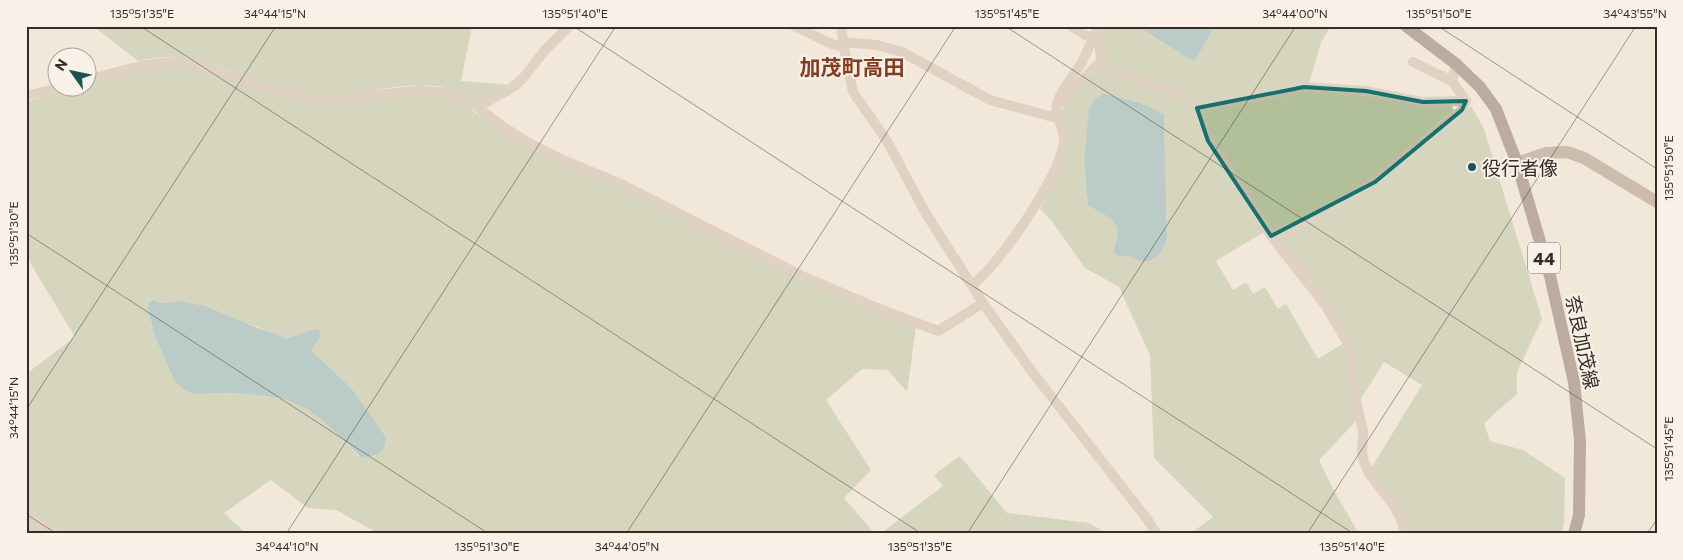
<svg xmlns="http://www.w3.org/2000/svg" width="1683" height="560" font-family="Commissioner,'Noto Sans JP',sans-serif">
	<rect width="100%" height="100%" fill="#f2e8da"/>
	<path fill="#b2c09a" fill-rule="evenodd" d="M93,26H431L434,28L436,26H472L461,81L511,85L479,103C465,97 451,88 436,86C395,80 350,101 308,94C251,84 198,45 138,61Z
		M1102,26H1137L1194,62L1215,26H1331L1321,42L1309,84L1199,104L1110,67L1104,60Z
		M186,65L308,102L428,93L446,95L500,128L618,187L916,327L907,392L888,370L862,369L826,400L871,470L844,498L875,534H379L336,510L308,508L271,480L224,513L247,534H70L58,529L26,509V374L75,337L26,256V102L73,88H88V83L149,66ZM157,301L161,303L179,301L278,334L286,340L314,329L321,337L313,347L312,351L351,388L376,456L360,457L323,421L305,408L282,398L237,393L193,394L174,380L155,337L148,310Z
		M1100,66L1176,96L1191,105L1222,167L1264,232L1216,261L1233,290L1246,282L1253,294L1265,287L1278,309L1286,304L1318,359L1344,343L1357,420L1319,460L1332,487L1359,534H1190L1213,517L1154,458L1150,355L1119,287L1085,268L1051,220L1040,209L1062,159L1067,133L1062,110L1069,98ZM1103,93C1123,98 1147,103 1164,114L1167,239C1163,250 1157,263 1143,261C1139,260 1136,257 1132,256C1126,254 1119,254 1113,252C1124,219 1114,222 1088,205L1084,162L1087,139Z
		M1307,89L1452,106L1454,110L1373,178L1324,208L1272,232L1210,140L1201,108Z
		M1471,106L1484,129L1542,319L1517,372V394L1484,423L1490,441L1523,450L1565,478L1564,523L1562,534H1407L1370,470L1422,385L1384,362L1358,403L1350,344L1274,237L1328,211L1460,118Z
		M960,456L1007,513L1089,523L1107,534H880L943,486L934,475Z
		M26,517L52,534H26Z"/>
	<path fill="#79aaae" d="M1137,26H1215L1194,62Z
		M1103,93C1123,98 1146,103 1164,114L1167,239C1163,251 1156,264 1141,261C1131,258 1130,253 1118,257L1113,252C1124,219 1114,222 1088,205L1084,162L1089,110L1094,100Z
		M154,300L161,303L179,301L205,306L257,328L278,334L286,339L314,329L319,330L321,337L313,347L312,351L351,388L385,436C387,454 377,457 361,457L323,421L305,408L282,398L237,393L193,394L181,387L174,380L155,337L148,310L149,302Z"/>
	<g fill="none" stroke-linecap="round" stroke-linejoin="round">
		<path stroke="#cab8a6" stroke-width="10" d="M794,26L832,44L844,47
			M841,26L844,47L853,92L887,141L925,212L983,303L1033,373L1147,519L1157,534
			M1071,26L1092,39
			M1098,27L1101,61L1105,67L1123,75L1185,96L1194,102L1197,108L1208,141L1225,164L1271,236
			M843,42L877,45L902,52L990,100L1060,119
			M1413,62L1452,81
			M88,80C125,70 162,56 201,66L276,90L307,99H340L420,90L445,93L477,107L505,128L529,143L561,159L619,183L800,275L882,310L938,331L983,303
			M26,96L59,88
			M1062,102L1101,61
			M477,107L505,92L517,84L524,77L545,50L569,26
			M1197,108L1304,87L1366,91L1423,102L1466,101
			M972,285C998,267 1063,172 1064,140C1064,128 1054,114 1057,103C1062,89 1073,76 1081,64C1087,52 1093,39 1098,26
			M26,513L53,531L61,534
			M1405,534L1401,519L1394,506L1370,475L1364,462L1362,452L1363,431L1356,401L1348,344L1326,306L1271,236L1298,225L1375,182L1462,110L1466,101L1452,81L1456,64"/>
		<path stroke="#9d8778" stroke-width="12" d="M1517,163L1546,153L1567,152L1584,158L1657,202"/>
		<path stroke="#786458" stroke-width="12" d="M1406,26L1456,64L1480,87L1496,109L1517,163L1550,276L1574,382L1580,441L1579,515L1574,534"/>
	</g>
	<path d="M0 0H1683V560H0ZM1304,87L1366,91L1423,102L1466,101L1462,110L1375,182L1271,236L1208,141L1197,108Z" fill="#f2e8da" fill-opacity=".55" fill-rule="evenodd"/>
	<path fill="none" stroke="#0f766e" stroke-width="4" stroke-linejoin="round" d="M1304,87L1366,91L1423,102L1466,101L1462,110L1375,182L1271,236L1208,141L1197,108Z"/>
	<path fill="none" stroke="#362c27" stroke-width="1" stroke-opacity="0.45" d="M140,26L922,534M573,26L1354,534M1005,26L1657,449M1438,26L1657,169M26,233L489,534M26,410L276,26M26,514L57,534M286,534L616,26M626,534L956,26M967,534L1296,26M1307,534L1636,26M1647,534L1657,519"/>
	<circle fill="#1d5157" stroke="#f9f1e7" stroke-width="2" cx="1472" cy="167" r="5"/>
	<g text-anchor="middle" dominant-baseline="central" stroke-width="4" stroke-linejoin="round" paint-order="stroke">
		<rect fill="#f9f1e7" stroke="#706761" stroke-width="1" x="1528" y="242.5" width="32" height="31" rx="4"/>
		<g font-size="18" font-weight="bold" fill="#362c27">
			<text x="1544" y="258">44</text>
		</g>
		<g font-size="19" fill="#362c27" stroke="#f9f1e7" text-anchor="start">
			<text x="1482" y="167">役行者像</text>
		</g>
		<g font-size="19" fill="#362c27" stroke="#f9f1e7">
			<text transform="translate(1583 342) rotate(78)">奈良加茂線</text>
		</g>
		<g font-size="21" font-weight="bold" fill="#853c20" stroke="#f9f1e7">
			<text x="852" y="66">加茂町高田</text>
		</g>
	</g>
	<rect width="1683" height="560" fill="none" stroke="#f9f1e7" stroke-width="55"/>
	<g transform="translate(72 72) rotate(303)"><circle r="24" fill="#f9f1e7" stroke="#aba29a"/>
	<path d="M0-4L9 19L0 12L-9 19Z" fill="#1d5157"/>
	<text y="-8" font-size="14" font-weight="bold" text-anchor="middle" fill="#362c27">N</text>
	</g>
	<rect x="28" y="28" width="1628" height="504" fill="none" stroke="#362c27" stroke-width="2"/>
	<g font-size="12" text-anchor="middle" fill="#362c27">
		<text x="142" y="18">135°51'35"E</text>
		<text x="275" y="18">34°44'15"N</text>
		<text x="575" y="18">135°51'40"E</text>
		<text x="1007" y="18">135°51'45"E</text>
		<text x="1295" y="18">34°44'00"N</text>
		<text x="1439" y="18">135°51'50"E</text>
		<text x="1635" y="18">34°43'55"N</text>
		<text transform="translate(1669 168) rotate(-90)" y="4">135°51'50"E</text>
		<text transform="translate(14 234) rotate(-90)" y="4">135°51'30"E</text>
		<text transform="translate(14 408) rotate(-90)" y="4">34°44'15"N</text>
		<text transform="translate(1669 449) rotate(-90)" y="4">135°51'45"E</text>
		<text x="287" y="551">34°44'10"N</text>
		<text x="487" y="551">135°51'30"E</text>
		<text x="627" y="551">34°44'05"N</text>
		<text x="920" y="551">135°51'35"E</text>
		<text x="1352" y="551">135°51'40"E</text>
	</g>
</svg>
